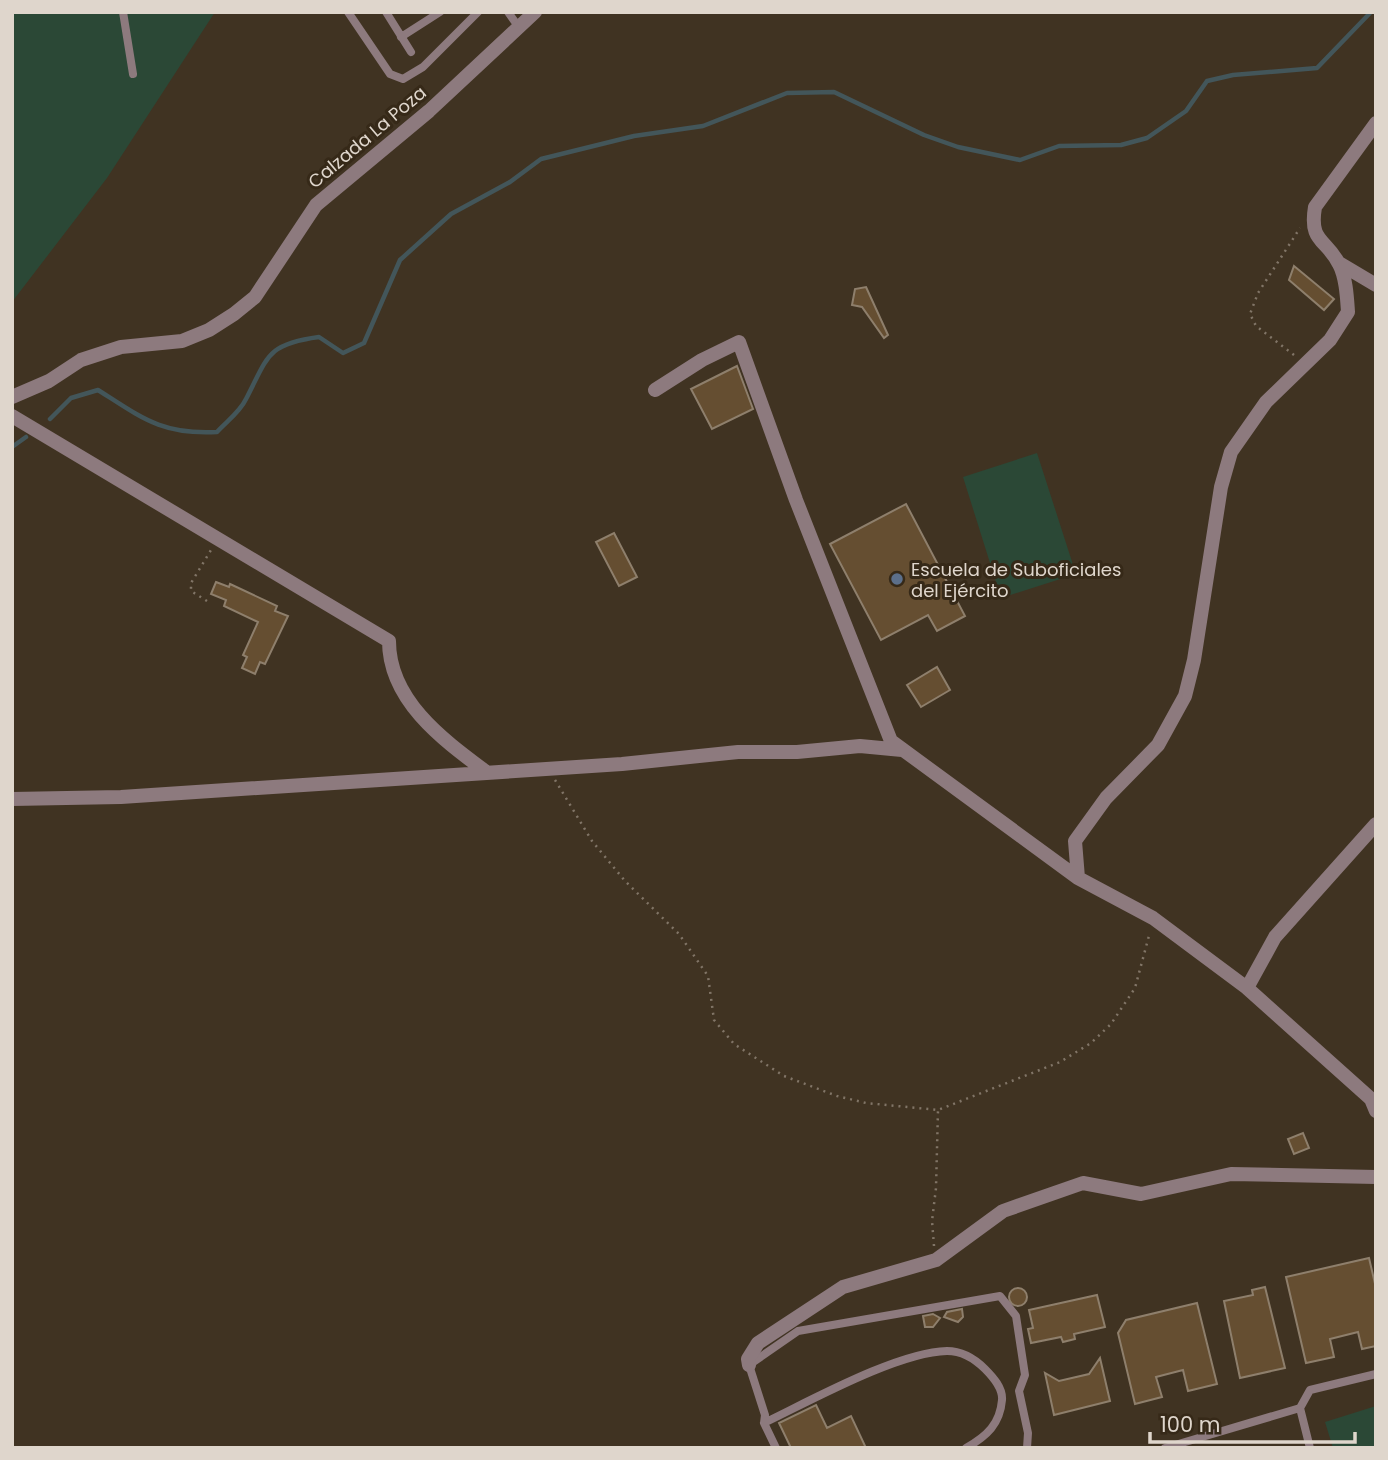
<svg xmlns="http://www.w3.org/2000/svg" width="1388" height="1460" font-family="Poppins,sans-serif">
	<rect width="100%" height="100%" fill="#403322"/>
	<path fill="#2b4836" d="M12,12H215L107,178L12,302Z
		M1037,453L1076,574L1001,598L963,477Z
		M1376,1406V1448H1333L1325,1422Z"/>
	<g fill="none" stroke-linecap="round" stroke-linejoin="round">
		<path stroke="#43565a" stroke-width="4.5" d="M50,419L71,398L98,390C142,418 162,435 217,432C226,422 240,412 246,399C268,357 266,344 319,337L343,353L364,343L400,260L451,214L510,182L541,159L634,136L703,126L787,93L834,92L924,135L958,147L1020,160L1059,146L1121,145L1147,138L1186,111L1207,81L1233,75L1317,68L1371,12
			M12,447L26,437"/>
	</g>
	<path fill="#654e31" stroke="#8e7f6c" stroke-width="2" d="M1294,266L1334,299L1324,310L1289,280Z
		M866,287L888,335L884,338L862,307L852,305L855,289Z
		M737,366L753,409L712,429L691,389Z
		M906,504L965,616L937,631L928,615L881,640L830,544Z
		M614,533L637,577L619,586L596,542Z
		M216,582L229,587L230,584L277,606L275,611L288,616L265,664L260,662L255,674L242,668L247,657L243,655L258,622L224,606L226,600L211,594Z
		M937,667L950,690L921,707L907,685Z
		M1303,1133L1309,1148L1294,1154L1288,1139Z
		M1369,1258L1376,1288V1346L1362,1349L1358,1332L1330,1339L1334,1357L1306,1363L1286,1277Z
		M1265,1287L1285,1368L1240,1378L1224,1301L1253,1295L1252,1290Z
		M1009 1297a9 9 0 1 1 18 0a9 9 0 1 1-18 0Z
		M1097,1295L1105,1327L1074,1334L1075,1339L1063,1342L1061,1337L1031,1343L1028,1329L1033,1328L1029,1310Z
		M1197,1303L1217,1384L1188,1391L1183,1370L1156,1377L1162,1397L1135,1404L1118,1333L1126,1320Z
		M962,1309L963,1317L958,1322L944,1317L947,1312Z
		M933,1314L940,1318L933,1327H925L923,1316Z
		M1100,1358L1110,1401L1054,1415L1045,1373L1059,1381L1089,1374Z
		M816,1405L827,1428L851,1416L866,1448H791L779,1423Z"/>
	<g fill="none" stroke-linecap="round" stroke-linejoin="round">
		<path stroke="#817567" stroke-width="2.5" stroke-dasharray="2 5" stroke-linecap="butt" d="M1294,355L1256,326L1250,314L1258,293L1300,228
			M207,601L191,591V583L211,550
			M555,780L592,841L625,881L679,934L708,976L714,1020L734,1044L784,1076L837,1096L866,1103L938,1110L1060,1062L1091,1043L1111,1024L1135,988L1150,932
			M934,1246L932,1221L936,1188L938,1110"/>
		<path stroke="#8d7a7e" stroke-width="8" d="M123,12L133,74
			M348,12L390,74L403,79L423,67L478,12
			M386,12L411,52
			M508,12L518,26
			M401,37L440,12
			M1300,1408L1310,1448
			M764,1423C810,1401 898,1352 947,1351C962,1351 975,1359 985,1369C993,1377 1003,1388 1002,1400C1000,1424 987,1436 966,1448
			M776,1448L764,1423L765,1415L749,1365L798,1331L1000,1296L1016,1316L1025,1375L1019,1391L1028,1433L1027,1448
			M1165,1448L1300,1408L1310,1390L1376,1374"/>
		<path stroke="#8d7a7e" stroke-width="14" d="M1339,263L1376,285
			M655,390L702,360L739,342L796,500L891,741L1078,878L1153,918L1247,988L1371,1099L1376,1111
			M12,397L49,381L81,360L121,347L182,341L209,330L234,314L255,297L316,205L429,111L535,12
			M12,416L389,641C389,700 442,739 485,771
			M12,799L121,797L622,764L738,752H797L860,746L902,750
			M1078,878L1075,841L1106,798L1158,745L1185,696L1194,660L1221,487L1231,452L1266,402L1330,340L1348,312C1347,297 1346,277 1339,264C1326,238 1309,243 1315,207L1376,123
			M1247,988L1275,937L1376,824
			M749,1365L748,1359L758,1343L843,1287L936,1260L1003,1211L1083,1183L1141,1194L1231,1174L1376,1177"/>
	</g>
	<circle fill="#5c6f8a" stroke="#362918" stroke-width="2.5" cx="897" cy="579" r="7"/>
	<g text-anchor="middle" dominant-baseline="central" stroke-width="6" stroke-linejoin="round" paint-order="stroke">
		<g font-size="18" fill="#dfd6cc" stroke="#362918">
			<text transform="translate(367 137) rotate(-40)">Calzada La Poza</text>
		</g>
		<g font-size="18" fill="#dfd6cc" stroke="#362918" text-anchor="start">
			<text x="911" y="569">Escuela de Suboficiales<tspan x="911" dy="21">del Ejército</tspan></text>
		</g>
	</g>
	<rect width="1388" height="1460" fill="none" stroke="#dfd6cc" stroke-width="28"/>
	<path d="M1150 1432v10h205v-10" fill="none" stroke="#dfd6cc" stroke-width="3.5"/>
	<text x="1160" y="1432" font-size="21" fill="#dfd6cc" stroke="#362918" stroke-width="5" paint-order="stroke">100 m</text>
</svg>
